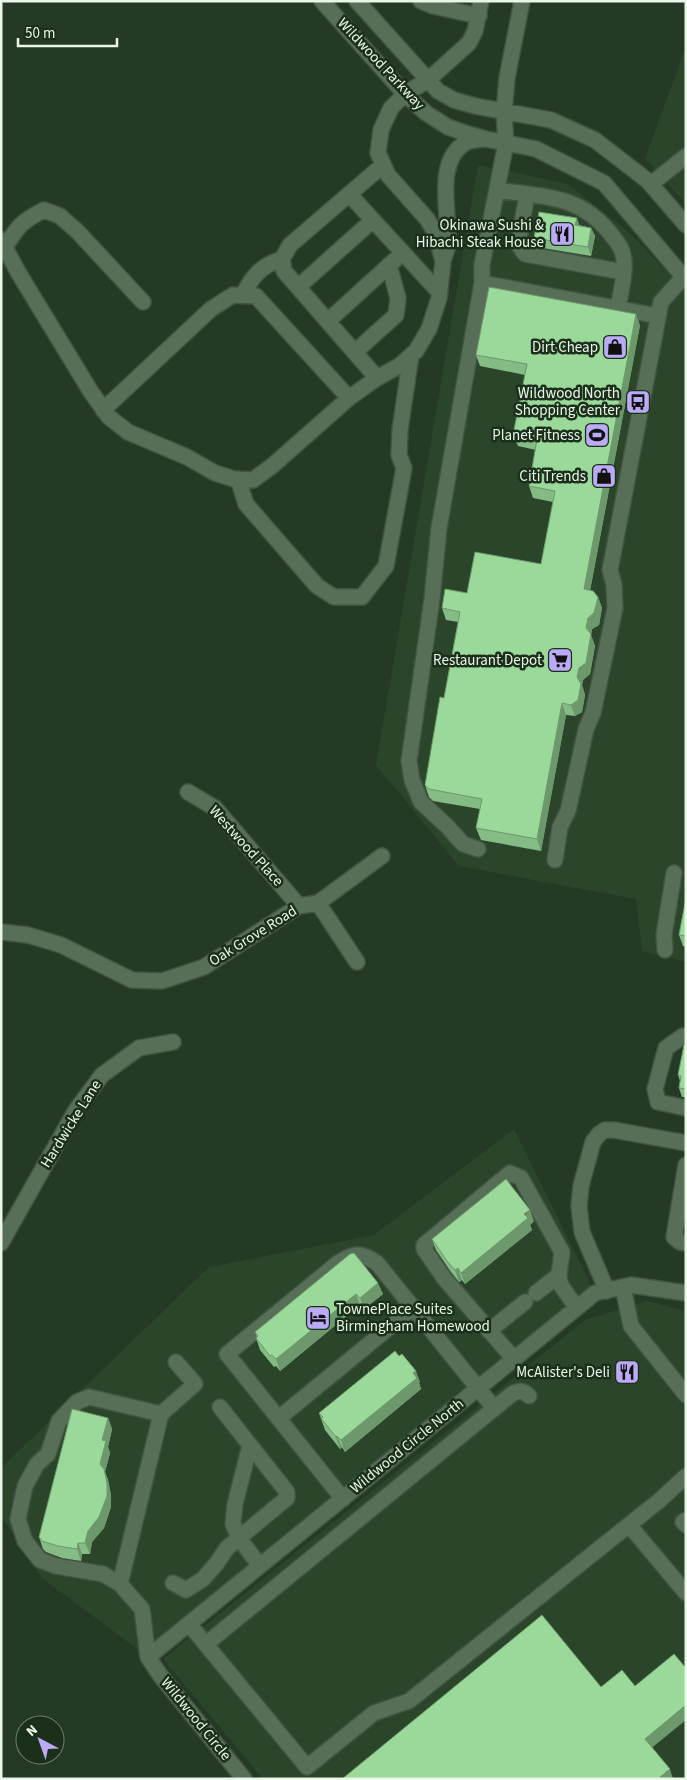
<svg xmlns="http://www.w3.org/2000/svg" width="687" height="1780" font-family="'Source Sans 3',sans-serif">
	<rect width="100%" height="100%" fill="#253a24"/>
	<path fill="#2a452a" d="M686,47V204L645,158Z
		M478,165L568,184L631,234L686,292V962L642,951L636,899L459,866L376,765Z
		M514,1129L595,1293L148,1657L42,1578L1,1516V1468L209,1267L374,1235Z
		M647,1301L686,1311V1779H263L163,1659L585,1320Z"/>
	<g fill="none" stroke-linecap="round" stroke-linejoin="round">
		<defs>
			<path id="minor" d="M322,1L405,94L426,113L448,127L468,134L486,139L536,149L604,183L686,280
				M357,1L438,91L454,100L475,106L551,120L595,140L648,181L686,225
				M421,1L433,6L479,16
				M522,1L507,78L504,113L506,143L482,265V283L658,316
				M651,184L686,156
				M497,190C542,197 579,194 610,233C617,242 623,248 624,260C626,273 620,295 618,309
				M349,194L439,292
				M527,195L518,244L525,254L623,272
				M1,240L18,272L91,392L109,417L128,432L187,457L215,473L234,479L253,480L272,466L349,398L377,378L399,366L416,351L429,329L439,298L443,261L435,232L427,219L388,175L378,153L381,130L391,108L405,94L428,80L469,43L475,31L481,1
				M5,247C18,226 22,221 44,210L60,216L78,232L143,302
				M444,258C445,254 448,248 448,243C450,214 434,162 465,143C470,140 478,140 484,139
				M298,287L373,220
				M243,295C252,276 262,265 282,259
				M328,321L395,260
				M355,352L396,315L398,298L389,265
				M377,378L284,271L282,259L290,245L383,165
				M103,410L211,309L233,295L256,296L349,398
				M238,479L246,504L317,586L334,597H362L386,566L404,468L399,455L400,430L411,355
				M188,792L215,808L299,906
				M478,849L463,844L447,826L421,802L412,780L409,761L432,599L439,528L482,283
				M555,860L560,827L568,811L586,729L593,713L615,608L614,585L610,570L661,302L686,274
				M318,903L357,962
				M1,932L28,935L61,945L132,980L162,981L204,967L299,906L318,903L382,856
				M665,950L664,935L674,873
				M686,1036H683L666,1048L655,1089L658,1102L686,1108
				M686,1165L674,1237L680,1242L686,1243
				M1,1243L76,1110L102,1075L139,1048L173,1042
				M623,1287L631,1326L686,1395
				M607,1291L582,1232L579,1206L581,1186L593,1142L599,1134L605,1130H614L686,1143
				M536,1293L559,1275
				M489,1331L525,1302
				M514,1359L444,1278L424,1249V1245L510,1173L521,1178L562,1252L559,1275L560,1282L562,1287L577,1308
				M220,1407L287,1492V1498L239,1538L260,1566
				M161,1414L195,1384L176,1362
				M279,1418L414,1307
				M343,1499L227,1354L338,1263C357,1252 359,1252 377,1263L494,1408
				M686,1520L683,1522L686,1525
				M629,1525L686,1593
				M173,1583L186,1590L203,1579L217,1563L227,1548L239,1538L233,1524L235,1504L250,1445
				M120,1584L161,1414L89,1397L77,1402L59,1421L48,1454L37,1464L25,1486L18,1519L25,1541L40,1560L56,1566L103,1574L120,1584L142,1609L148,1657L160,1675L244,1779
				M189,1624L307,1767L374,1713L409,1701L660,1500L686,1476
				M206,1644L512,1394C519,1390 523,1390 529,1396
				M148,1657L595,1293L631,1285L686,1293"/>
		</defs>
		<use href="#minor" stroke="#415442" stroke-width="18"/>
		<use href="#minor" stroke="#586f57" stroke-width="15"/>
	</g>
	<path fill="#85bb84" d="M579,225L591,228L595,236L591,256L537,247L534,238Z
		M640,325L590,591L598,597L602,608L599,625L592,629L591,635L595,646L590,674L583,680L582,685L585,695L582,712L575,716L566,715L541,851L481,840L476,828L480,809L433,801L429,797L425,785L444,698L458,622L446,620L442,608L467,593L541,564L553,502L533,498L529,486L536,450L518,446L513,435L525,375L480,366L476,355Z
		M686,898V947L683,946L679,935Z
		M686,1045V1097H682L679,1088L680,1081L678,1075Z
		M534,1221L530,1225L532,1230L465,1284L462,1280L459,1282L451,1272L436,1250L432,1239Z
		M350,1254L383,1294L364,1309L360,1305L280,1371L276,1366L274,1367L260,1350L256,1338L257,1337L255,1332Z
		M420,1382L419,1383L421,1389L345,1452L342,1447L340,1449L325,1430L319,1413Z
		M108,1418L112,1429L108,1447L110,1453L105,1472L108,1480L111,1495V1507L104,1528L92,1542L90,1554H82L81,1561L62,1558L46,1552L43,1549L39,1537Z"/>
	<path fill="#6c986c" d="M577,218L580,227L575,225Z
		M591,228L595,236L591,256L588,247Z
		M636,314L640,325L588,601L584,589Z
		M598,597L602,608L599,625L592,629L591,635L595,646L590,674L583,680L582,685L585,695L582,712L575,716L571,705L588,618Z
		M562,703L566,715L541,851L537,839Z
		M530,1210L534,1221L530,1225L532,1230L465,1284L461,1273Z
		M458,1268L462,1280L459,1282L455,1270Z
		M378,1283L383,1294L364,1309L360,1298Z
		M356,1294L360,1305L280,1371L276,1359Z
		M416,1371L420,1382L419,1383L421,1389L345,1452L341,1440Z
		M108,1418L112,1429L108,1447L110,1453L105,1472L108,1480L111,1495V1507L104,1528L92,1542L90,1554L85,1543L100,1464L102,1440Z
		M337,1436L342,1447L340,1449L336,1437Z
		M78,1543L82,1554L81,1561L77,1549Z
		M686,1705V1720L649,1750L645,1739Z
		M670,1769L673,1779H658Z"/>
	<path fill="#9bd99a" stroke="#6c986c" d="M539,212L577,218L575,225L591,228L588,247L534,238Z
		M489,287L636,314L584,589L593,591L598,597L594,613L588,618L586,628L591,634L586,663L579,668L577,677L581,684L578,700L571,705L562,703L537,839L476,828L482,799L429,789L425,785L440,697L444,698L460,612L442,608L445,589L467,593L475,552L541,564L555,491L529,486L537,439L513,435L527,364L476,355Z
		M686,898V936L679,935Z
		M684,1045H686V1089L679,1088L681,1076L678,1075Z
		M506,1179L530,1210L524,1214L528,1218L461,1273L458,1268L455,1270L447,1261L432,1239Z
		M354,1253L378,1283L360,1298L356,1294L276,1359L272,1355L270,1356L256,1338L258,1336L255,1332L350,1254Z
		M395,1351L399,1356L402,1354L416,1371L413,1373L417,1378L341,1440L337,1436L336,1437L321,1418L323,1417L319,1413Z
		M72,1409L108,1418L102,1440L106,1441L100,1464L104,1469L107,1483V1496L99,1517L88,1531L85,1543H78L77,1549L58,1546L42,1541L39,1537Z
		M542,1615L601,1687L622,1670L635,1686L674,1654L686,1668V1705L645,1739L670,1769L658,1779H342Z"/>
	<defs>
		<symbol id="restaurant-square" viewBox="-11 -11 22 22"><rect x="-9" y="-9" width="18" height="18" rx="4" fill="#bbaaf6" stroke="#1b301b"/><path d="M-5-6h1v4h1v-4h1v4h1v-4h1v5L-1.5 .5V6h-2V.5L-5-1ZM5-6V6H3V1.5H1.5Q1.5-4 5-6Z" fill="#111"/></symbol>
		<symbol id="shop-square" viewBox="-11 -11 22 22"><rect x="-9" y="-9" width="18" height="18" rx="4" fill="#bbaaf6" stroke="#1b301b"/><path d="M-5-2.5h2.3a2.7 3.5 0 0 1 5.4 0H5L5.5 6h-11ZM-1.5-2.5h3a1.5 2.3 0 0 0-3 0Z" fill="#111"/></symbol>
		<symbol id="bus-square" viewBox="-11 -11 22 22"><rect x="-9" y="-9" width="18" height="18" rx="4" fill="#bbaaf6" stroke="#1b301b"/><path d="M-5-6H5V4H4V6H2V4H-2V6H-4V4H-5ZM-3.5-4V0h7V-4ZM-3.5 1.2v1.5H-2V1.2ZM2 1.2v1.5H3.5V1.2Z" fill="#111"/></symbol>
		<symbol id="stadium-square" viewBox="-11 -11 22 22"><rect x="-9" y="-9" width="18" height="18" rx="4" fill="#bbaaf6" stroke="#1b301b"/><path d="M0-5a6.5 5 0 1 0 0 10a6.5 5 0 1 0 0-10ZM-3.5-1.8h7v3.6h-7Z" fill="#111"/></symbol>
		<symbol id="supermarket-square" viewBox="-11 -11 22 22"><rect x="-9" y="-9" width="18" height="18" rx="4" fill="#bbaaf6" stroke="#1b301b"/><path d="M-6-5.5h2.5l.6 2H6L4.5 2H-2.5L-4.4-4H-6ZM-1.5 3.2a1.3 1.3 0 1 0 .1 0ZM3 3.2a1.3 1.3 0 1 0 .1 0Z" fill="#111"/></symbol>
		<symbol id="hotel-square" viewBox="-11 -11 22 22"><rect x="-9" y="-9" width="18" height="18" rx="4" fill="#bbaaf6" stroke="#1b301b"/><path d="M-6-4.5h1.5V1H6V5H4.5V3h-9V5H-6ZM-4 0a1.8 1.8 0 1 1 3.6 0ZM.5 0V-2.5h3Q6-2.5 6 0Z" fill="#111"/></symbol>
	</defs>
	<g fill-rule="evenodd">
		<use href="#restaurant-square" x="548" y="220" width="28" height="28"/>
		<use href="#shop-square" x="601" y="333" width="28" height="28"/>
		<use href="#bus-square" x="624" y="388" width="28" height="28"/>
		<use href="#stadium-square" x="583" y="421" width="28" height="28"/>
		<use href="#shop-square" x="590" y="462" width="28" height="28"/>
		<use href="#supermarket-square" x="546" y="646" width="28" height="28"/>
		<use href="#hotel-square" x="304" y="1304" width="28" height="28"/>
		<use href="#restaurant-square" x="613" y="1358" width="28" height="28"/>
	</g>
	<g text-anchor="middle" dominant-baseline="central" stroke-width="5" stroke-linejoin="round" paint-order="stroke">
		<g font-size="15" fill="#e9f6e8" stroke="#1b301b">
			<text transform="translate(381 64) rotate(47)">Wildwood Parkway</text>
			<text transform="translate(246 846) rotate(48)">Westwood Place</text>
			<text transform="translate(253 936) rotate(-32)">Oak Grove Road</text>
			<text transform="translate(71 1124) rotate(-58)">Hardwicke Lane</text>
			<text transform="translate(407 1446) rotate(-39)">Wildwood Circle North</text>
			<text transform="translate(196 1719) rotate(51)">Wildwood Circle</text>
		</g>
		<g font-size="15" fill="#e9f6e8" stroke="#1b301b" text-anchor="end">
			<text x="544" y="225">Okinawa Sushi &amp;<tspan x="544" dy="17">Hibachi Steak House</tspan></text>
			<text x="598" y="347">Dirt Cheap</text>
			<text x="620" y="393">Wildwood North<tspan x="620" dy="17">Shopping Center</tspan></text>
			<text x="580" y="435">Planet Fitness</text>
			<text x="586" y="476">Citi Trends</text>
			<text x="542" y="660">Restaurant Depot</text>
			<text x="336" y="1309" text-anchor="start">TownePlace Suites<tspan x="336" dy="17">Birmingham Homewood</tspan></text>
			<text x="610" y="1372">McAlister's Deli</text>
		</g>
	</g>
	<rect width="687" height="1780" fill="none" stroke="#e9f6e8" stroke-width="5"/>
	<g transform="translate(40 1740) rotate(319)"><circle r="24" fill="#1b301b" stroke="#6d7f6d"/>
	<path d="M0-4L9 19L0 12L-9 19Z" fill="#bbaaf6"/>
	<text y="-8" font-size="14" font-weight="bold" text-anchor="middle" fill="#e9f6e8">N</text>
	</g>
	<path d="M18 38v8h99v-8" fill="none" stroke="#e9f6e8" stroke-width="2.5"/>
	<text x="25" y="38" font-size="15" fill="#e9f6e8" stroke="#1b301b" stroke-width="4" paint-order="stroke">50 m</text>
</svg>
